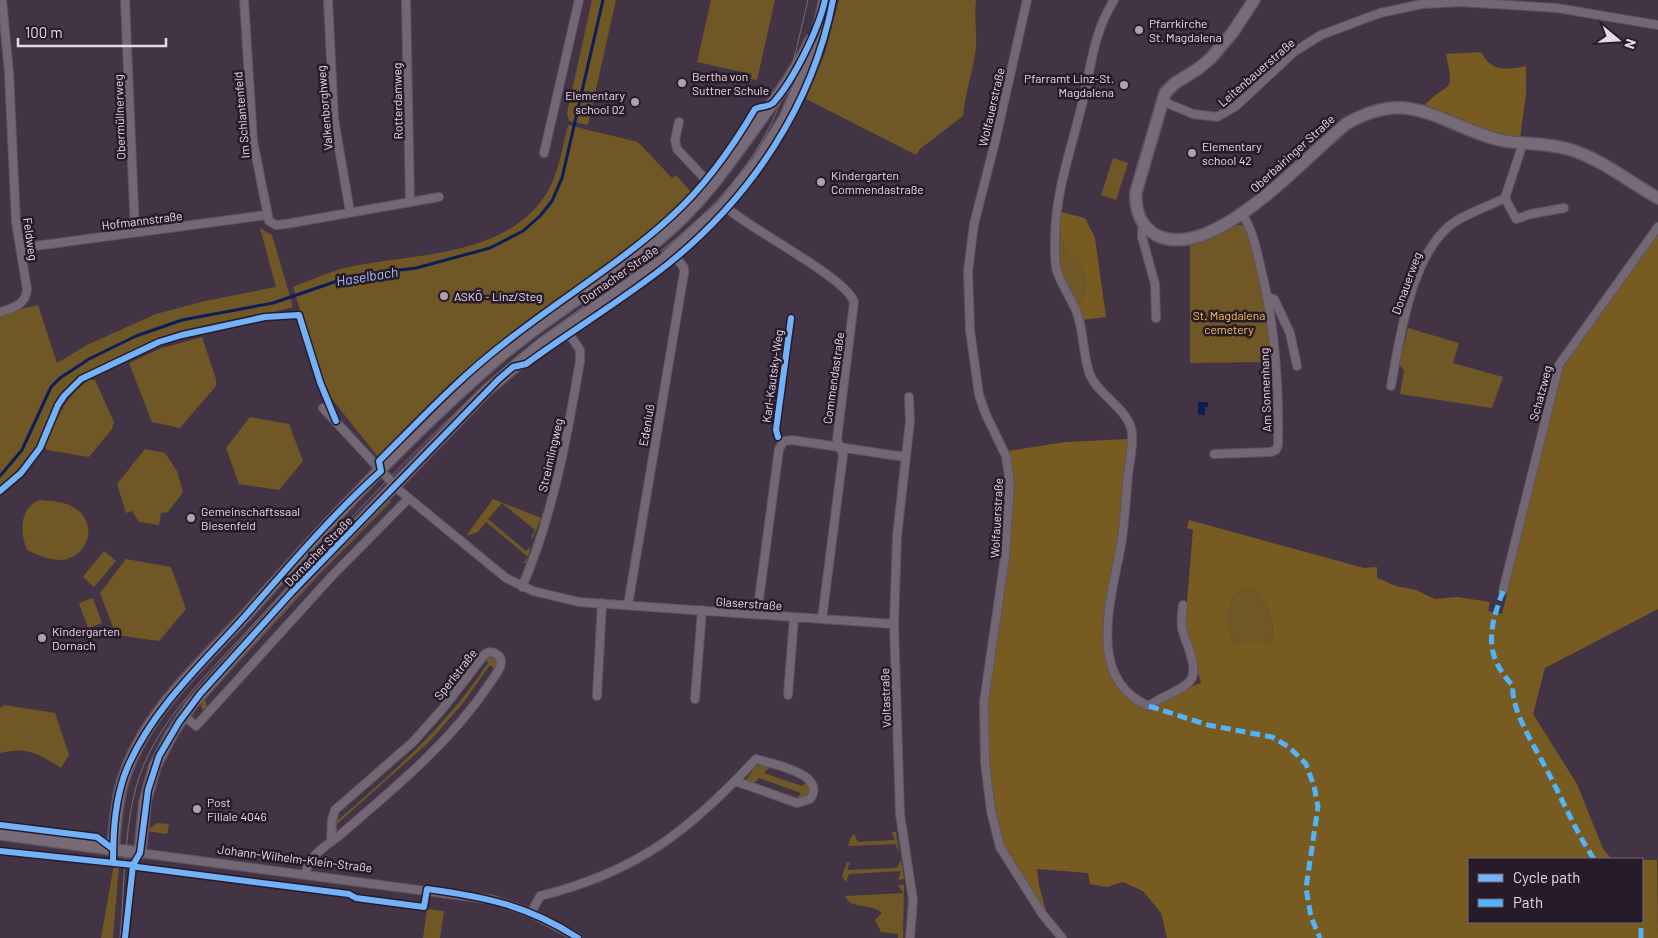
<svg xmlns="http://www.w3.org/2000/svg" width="1658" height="938" font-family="Barlow,sans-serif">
	<rect width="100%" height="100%" fill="#433445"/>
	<path fill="#705726" d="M592,0H616L588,125L569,121L567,113Z
		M711,0H775L757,80L751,79L752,74L697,62Z
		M839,0H976C974,16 977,31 976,47C974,69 965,92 963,116L920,149L916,155L806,99L825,53Z
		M568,125L638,142L672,178L676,175L692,193C640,248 573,287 513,333C464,371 422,415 379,458L323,388L293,287C313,279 333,270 354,266C419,253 518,256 552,183C560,165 563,144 568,125Z
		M1113,158L1128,163L1116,200L1101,195Z
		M1238,225H1242C1260,245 1270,333 1272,362L1190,363V245L1206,240Z
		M260,228L272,235L293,307C263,316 233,319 203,326C161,336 123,353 86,374C56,393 56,410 42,439C33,459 16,475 0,489V314L38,305L57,363L87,345L156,314L205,301L276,287Z
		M1059,229L1064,246L1081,261L1087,288L1078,306C1060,275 1058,264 1059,229Z
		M1408,328L1459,343L1453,363L1503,377L1492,408L1400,394L1404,371L1399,364Z
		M202,337L216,379V386L180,428L152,422L129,363L159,349Z
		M89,380H95L114,422L112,429L89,457L47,450L45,447C56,420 64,397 89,380Z
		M250,417L289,424L303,461L279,490L239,484L226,448Z
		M145,449L165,453L177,471L183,492L168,512L161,513L159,525L139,522L132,511L126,513L117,484Z
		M388,499L391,502L318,576L205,699L207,707L202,710L201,700L292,601V597L352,538V534L360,530Z
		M493,499L541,518L533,538L531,537L535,530L502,503L488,519L526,551L531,546L526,563H523L528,557L486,522L478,532L466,536Z
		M39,500C51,501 63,501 73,507C99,521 90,558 61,560C50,560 37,555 27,550C20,533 19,509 39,500Z
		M104,551L116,561L94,587L83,577Z
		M126,559L171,567L186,609L159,641L116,635L100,593Z
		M1247,588L1257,591C1268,611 1276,620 1271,644L1238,645L1233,641C1227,621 1224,595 1247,588Z
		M93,598L102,623L88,628L79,603Z
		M488,656L497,661L495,669L490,665L463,703L430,741L337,824V833L334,835L336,814L338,812V820C394,772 447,725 488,663L484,658Z
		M4,705L55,713L69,755L61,768C40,754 26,746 0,753V708Z
		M763,764L770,767L764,773L802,786L809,779L812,789L808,796L796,800L801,793L759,778L753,784L746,780L755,767Z
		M157,823L169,824L167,834L146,831Z
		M892,832H896L899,852L895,844L848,846L850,839L854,834L858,842L895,840Z
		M901,860L904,879L898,880L901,871L849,874L846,882L842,876L847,862H850L847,870L897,868Z
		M119,866L113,938H101L113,870L114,867Z
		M898,885H904L903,938H898V934L881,932L875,920L882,913C870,902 852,911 845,896L903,893Z
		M427,909L444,911L440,938H423Z"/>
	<path fill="#775b21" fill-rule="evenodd" d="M1481,52C1491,72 1506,70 1526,66V94L1520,138L1492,134L1425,105C1449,79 1455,97 1446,54Z
		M1061,212L1085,218L1095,238L1106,317L1082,320L1078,306L1087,288L1081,262L1064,246L1059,229Z
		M1658,234V609L1545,668L1533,714L1577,784L1603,849L1612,859H1469V922H1642V860H1657L1658,938H1167L1161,913L1143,891L1123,882L1107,887L1090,884L1088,873L1037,869L1039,885L1047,915L1002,844L989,778L987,712L989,683L1008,565L1013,493V473L1008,451L1066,442L1129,439L1121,529L1114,567L1109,664L1138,703L1151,710C1164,695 1183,690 1201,683L1185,626L1193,530L1187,528L1189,520L1364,568L1377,567V578L1396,586L1416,590L1435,599L1457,597L1490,602L1488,611L1502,614L1563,366ZM1247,588L1257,591C1268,611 1276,620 1271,644L1248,642L1238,645L1233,641C1227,621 1224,595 1247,588Z"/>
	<path fill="#0b1e59" d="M1198,402H1208V407H1205V415H1198Z"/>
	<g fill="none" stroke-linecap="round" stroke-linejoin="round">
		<path stroke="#0b1e59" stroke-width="3" d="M0,476L22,450L51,387L60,378L89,359L136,336L182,320L273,303L352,276L416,268L490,248L523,231L540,216L552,201L562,178L603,0"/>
		<defs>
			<path id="street" d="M125,0L135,232
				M244,0L253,141L269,221L276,225L286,224L439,197
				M328,0L334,119L350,212
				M406,0L410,202
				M1027,0L995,142L974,224L968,271L970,330L979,395L986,415L1006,456L1010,483L1005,557L984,702L985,762L991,811L1000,847L1043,915L1062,938
				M1114,0C1093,34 1092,63 1083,100C1072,148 1056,188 1055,237C1055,248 1054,261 1057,271C1062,287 1073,300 1078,316C1084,335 1083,356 1090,375C1099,396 1130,410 1132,433C1133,446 1130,461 1128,474C1126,496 1125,517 1122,539C1114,590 1082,679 1149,706C1161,696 1180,692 1190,681C1200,668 1185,642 1182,628C1181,620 1182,612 1183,605
				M1162,101L1193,114L1217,117L1236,106L1294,52L1321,35L1380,13L1422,4L1460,2L1557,8L1658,25
				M679,122L675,140L677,149L712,186
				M1523,143L1505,198L1516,219L1531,214L1564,208
				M544,153L579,0
				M723,205C749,229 846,277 854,302L837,439L843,455L822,619
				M1146,227L1142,230V237L1155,284L1156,318
				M20,248L266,215
				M1268,297L1274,299L1290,333L1297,366
				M0,312C13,308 26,305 27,289L16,222L9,73L2,0
				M1391,386C1400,338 1411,250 1456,221C1471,212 1489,206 1505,198
				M909,397L910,421L897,536L894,624L900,814L913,900L910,938
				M323,408L400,491L506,578L533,591L579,602L894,624
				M1214,454L1271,452L1276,450L1278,445C1279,384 1275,323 1260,265C1256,247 1252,229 1242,214
				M522,587C553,515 567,438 580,361V350L565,328
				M1503,591L1559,365L1658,227
				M628,605L684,273V268L672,252
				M757,614L779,449L784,441L792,440L905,457
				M788,695L794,617
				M597,696L602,603
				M695,699L702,610
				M183,715L196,726L331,577L409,498
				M140,853L494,900L531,913L578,938
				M306,873C308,856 327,845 340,835C393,789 448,745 488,686C493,678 509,661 496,654C492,651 488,652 485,654L444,707L413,742L335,810L332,820L331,842
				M531,913L540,896C637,872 689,831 756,759C772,764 828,774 810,799L797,803L735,781"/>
			<path id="secondary" d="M1254,0L1233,32L1211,58L1198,69L1175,83L1165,93L1136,192C1135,209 1140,226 1156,235C1212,264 1306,156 1346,124C1405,90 1431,117 1486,136C1512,146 1541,141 1568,149C1600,158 1629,182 1658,198
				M0,834L140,853L145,802L155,766L172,733L191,705L292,592L487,390L542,344L663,260L723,205L758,161L785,118L813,53L825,0
				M113,849C115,828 116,805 122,784C141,716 201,664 247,614C326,525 407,437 496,360C547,316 607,282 659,239C700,206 728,165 758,123C777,97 797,70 811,40"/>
		</defs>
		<use href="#street" stroke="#5f5260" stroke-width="10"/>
		<use href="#secondary" stroke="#5f5260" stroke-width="14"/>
		<use href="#street" stroke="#736774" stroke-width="8"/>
		<use href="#secondary" stroke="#786b78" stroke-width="11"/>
		<path stroke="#776b78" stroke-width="1" d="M120,938C125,885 123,813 144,764C169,707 219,663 260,617C337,532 416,446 502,370C595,286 713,242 772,122C790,84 798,41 808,0"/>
		<path stroke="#52b3f8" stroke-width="5" stroke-dasharray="10 5" stroke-linecap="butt" d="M1503,591C1489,629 1483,654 1513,686C1510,710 1538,752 1549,774C1564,803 1576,832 1594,859
			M1149,706L1208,725L1272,737L1289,747L1306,764L1314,786L1318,807L1306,888L1311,917L1320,938
			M1641,938V922"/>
		<defs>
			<path id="cycleway" d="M778,437L776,430L791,318
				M0,491L21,473L40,448L58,405L64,396L81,379L159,342L182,335L265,317L299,315L320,382L336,421
				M0,825L97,837L113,849
				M0,851L133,865L137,867L349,894L356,898L424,907L427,889C485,897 527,905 578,938
				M113,863C113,831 115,796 128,766C154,707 204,662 246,615C289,566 332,515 381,471L379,461C420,420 460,377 506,342C560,299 621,263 672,216C706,185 732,148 755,109C760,106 769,107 773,103C793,81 819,29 825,0
				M125,938L133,865L140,853L148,790L159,756L179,722L200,694L292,592L498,380L513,367L526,364C572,330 623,300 668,264C751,197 813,105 833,0"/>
		</defs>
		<use href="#cycleway" stroke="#281b29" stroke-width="9"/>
		<use href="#cycleway" stroke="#73b2f8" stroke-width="6"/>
	</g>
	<g fill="#af9fb0" stroke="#281b29" stroke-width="2">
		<circle cx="1139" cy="30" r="5"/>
		<circle cx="682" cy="83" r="5"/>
		<circle cx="1124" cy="85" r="5"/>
		<circle cx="635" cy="102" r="5"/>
		<circle cx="1192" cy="153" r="5"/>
		<circle cx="821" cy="182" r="5"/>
		<circle cx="444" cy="296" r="5"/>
		<circle cx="191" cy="518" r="5"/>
		<circle cx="42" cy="638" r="5"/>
		<circle cx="197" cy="809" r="5"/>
	</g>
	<g text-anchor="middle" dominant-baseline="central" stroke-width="5" stroke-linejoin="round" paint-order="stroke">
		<g font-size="12" fill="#e9d8ea" stroke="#281b29" text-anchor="start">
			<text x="1149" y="23">Pfarrkirche<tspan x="1149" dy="14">St. Magdalena</tspan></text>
			<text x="692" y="76">Bertha von<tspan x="692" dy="14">Suttner Schule</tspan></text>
			<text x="1114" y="78" text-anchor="end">Pfarramt Linz-St.<tspan x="1114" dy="14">Magdalena</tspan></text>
			<text x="625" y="95" text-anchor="end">Elementary<tspan x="625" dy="14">school 02</tspan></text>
			<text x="1202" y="146">Elementary<tspan x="1202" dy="14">school 42</tspan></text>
			<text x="831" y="175">Kindergarten<tspan x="831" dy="14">Commendastraße</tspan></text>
			<text x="454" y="296">ASKÖ - Linz/Steg</text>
			<text x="201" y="511">Gemeinschaftssaal<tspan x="201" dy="14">Biesenfeld</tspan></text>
			<text x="52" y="631">Kindergarten<tspan x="52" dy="14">Dornach</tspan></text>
			<text x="207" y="802">Post<tspan x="207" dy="14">Filiale 4046</tspan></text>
		</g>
		<g font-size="12" fill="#e9d8ea" stroke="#281b29">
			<text transform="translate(1256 72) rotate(-41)">Leitenbauerstraße</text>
			<text transform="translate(397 101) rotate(-91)">Rotterdamweg</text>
			<text transform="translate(991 107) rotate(-77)">Wolfauerstraße</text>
			<text transform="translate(324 108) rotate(-95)">Valkenborghweg</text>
			<text transform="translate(241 115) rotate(-95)">Im Schlantenfeld</text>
			<text transform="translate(119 117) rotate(-92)">Obermüllnerweg</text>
			<text transform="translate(1292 153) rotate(-42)">Oberbairinger Straße</text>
			<text transform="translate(142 220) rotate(-7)">Hofmannstraße</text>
			<text transform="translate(31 239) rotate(82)">Feldweg</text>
			<text transform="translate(619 274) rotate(-35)">Dornacher Straße</text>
			<text transform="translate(1406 283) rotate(-70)">Donauerweg</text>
			<text transform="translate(772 376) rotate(-82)">Karl-Kautsky-Weg</text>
			<text transform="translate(833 378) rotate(-82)">Commendastraße</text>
			<text transform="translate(1265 390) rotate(-92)">Am Sonnenhang</text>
			<text transform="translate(1540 393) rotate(-75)">Schatzweg</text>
			<text transform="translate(646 425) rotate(-80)">Edenluß</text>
			<text transform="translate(550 455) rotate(-77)">Streimlingweg</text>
			<text transform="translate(996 518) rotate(-87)">Wolfauerstraße</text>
			<text transform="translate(318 551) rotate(-46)">Dornacher Straße</text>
			<text transform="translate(749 603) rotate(4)">Glaserstraße</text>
			<text transform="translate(455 674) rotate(-52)">Sperlstraße</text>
			<text transform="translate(885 698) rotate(-92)">Voltastraße</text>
			<text transform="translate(295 858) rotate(7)">Johann-Wilhelm-Klein-Straße</text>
		</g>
		<g font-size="12" fill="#fac44c" stroke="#281b29">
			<text x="1229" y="315">St. Magdalena<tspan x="1229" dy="14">cemetery</tspan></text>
		</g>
		<g font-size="14" font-style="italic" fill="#a3bff9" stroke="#281b29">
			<text transform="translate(367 276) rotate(-9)">Haselbach</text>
		</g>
	</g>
	<rect x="1468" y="858" width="175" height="65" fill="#281b29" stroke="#756776"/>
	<rect x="1478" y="874" width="25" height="8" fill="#73b2f8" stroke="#756776"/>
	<text x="1513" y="883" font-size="15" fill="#e9d8ea">Cycle path</text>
	<rect x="1478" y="899" width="25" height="8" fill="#52b3f8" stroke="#756776"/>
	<text x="1513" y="908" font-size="15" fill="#e9d8ea">Path</text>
	<g transform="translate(1618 40) rotate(108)" stroke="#281b29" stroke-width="4" paint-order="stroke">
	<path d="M0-4L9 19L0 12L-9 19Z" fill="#e9d8ea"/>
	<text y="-8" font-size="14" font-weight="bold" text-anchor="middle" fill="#e9d8ea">N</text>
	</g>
	<path d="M18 38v8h148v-8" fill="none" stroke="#e9d8ea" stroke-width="2.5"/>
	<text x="25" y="38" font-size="15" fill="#e9d8ea" stroke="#281b29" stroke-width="4" paint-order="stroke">100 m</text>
</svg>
